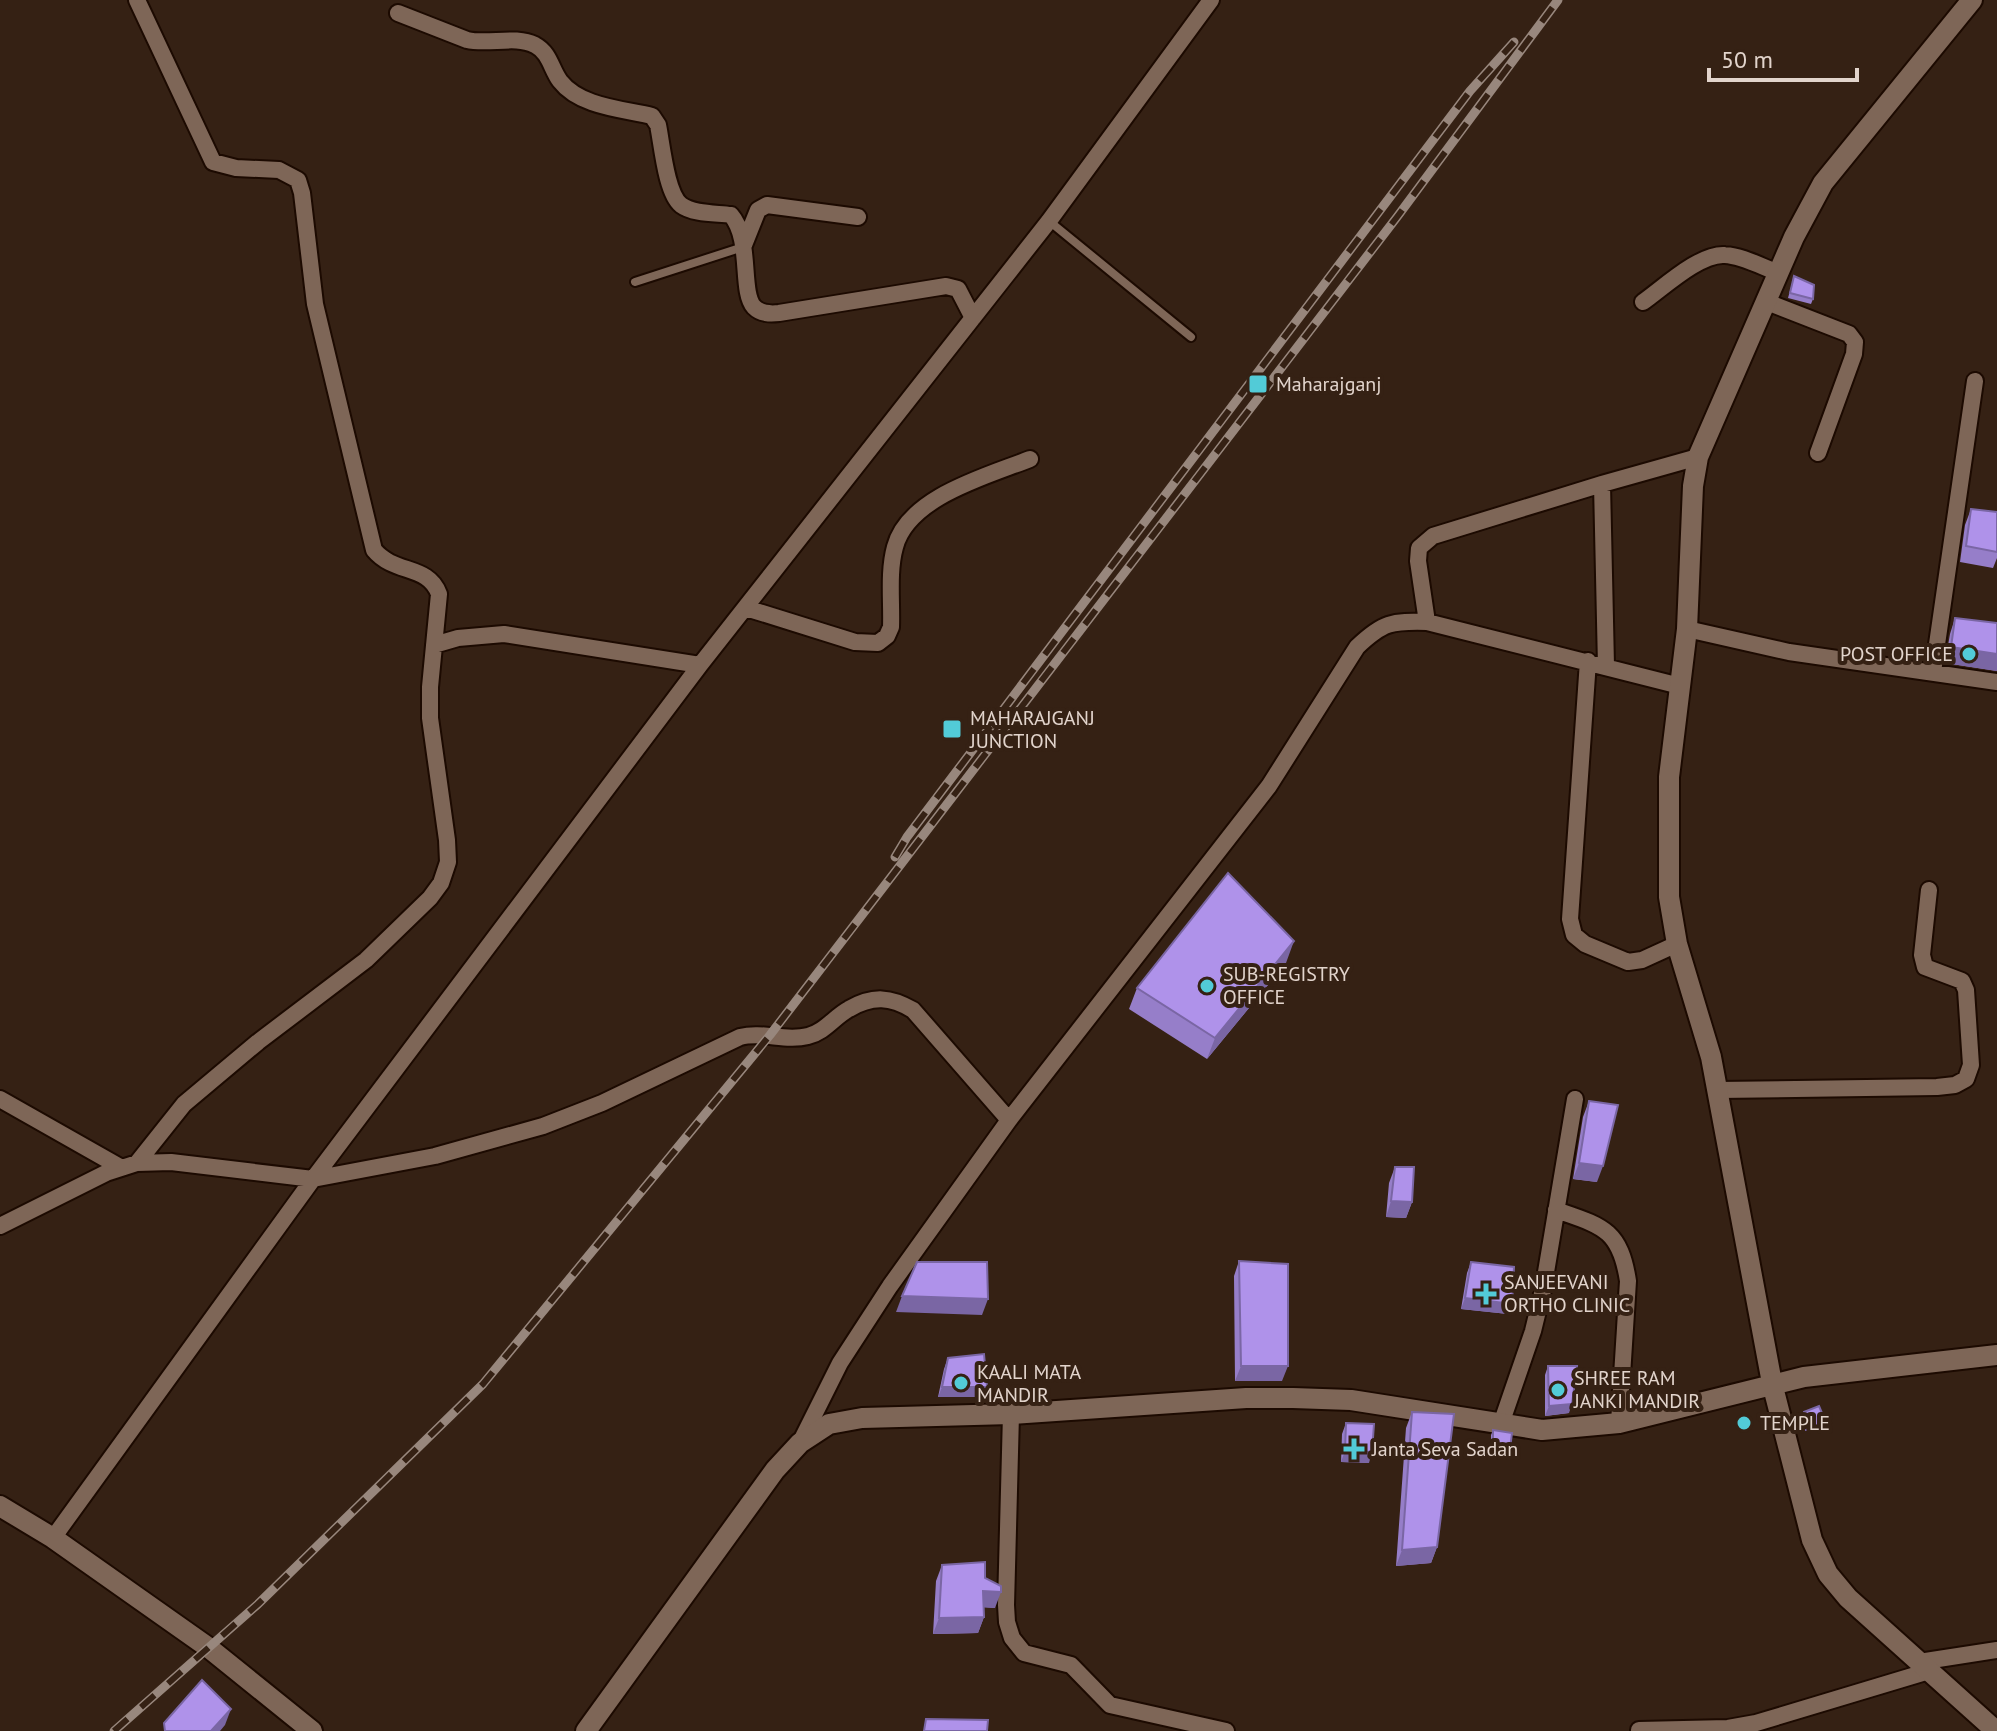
<svg xmlns="http://www.w3.org/2000/svg" width="1997" height="1731" font-family="'PT Sans',sans-serif">
	<rect width="100%" height="100%" fill="#352114"/>
	<g fill="none" stroke-linecap="round" stroke-linejoin="round">
		<defs>
			<path id="service" d="M1049,221L1191,337
				M635,282L743,247"/>
			<path id="minor" d="M137,0L213,162L236,168L279,170L298,180L302,193L315,304L374,550C395,575 428,564 439,594L430,687V718L447,840L448,862L441,883L430,898L366,960L258,1042L184,1104L137,1163
				M398,13L467,40C489,45 515,35 535,45C550,53 551,69 560,81C580,107 623,109 652,116L658,125C662,144 666,193 681,205C693,214 716,213 731,215C752,239 740,292 754,307C761,314 770,314 779,313L946,286L958,289L973,318
				M744,245L758,210L767,205L858,217
				M1643,302C1663,288 1700,253 1725,255C1743,256 1762,267 1779,273
				M1767,302L1849,334L1855,342L1854,354L1818,453
				M1602,484L1606,666
				M746,608L855,642L878,643L887,636L891,627C892,602 888,572 895,547C908,497 987,476 1030,459
				M1427,622L1418,561L1419,548L1433,536L1602,484L1698,457
				M1687,629L1789,652L1997,682
				M434,645L458,638L504,634L700,665
				M1588,661L1570,919L1574,935L1585,944L1628,962L1642,960L1677,944
				M1933,672L1975,381
				M1718,1090L1937,1087L1955,1085L1966,1079L1971,1065L1966,990L1962,981L1925,967L1922,955L1929,890
				M0,1099L120,1167
				M1556,1210C1602,1226 1620,1229 1628,1281L1619,1423
				M0,1226L106,1173L137,1163L171,1162L313,1179L435,1156L543,1126L602,1103L740,1037C763,1031 785,1042 808,1036C825,1032 834,1017 849,1009C873,995 891,997 913,1010L1009,1120
				M1011,1414L1006,1605L1007,1622L1012,1638L1024,1653L1071,1665L1110,1705L1226,1731
				M1501,1424L1533,1331L1543,1290L1575,1099
				M800,1443L840,1363L890,1286L1009,1120L1269,786L1357,647C1383,622 1392,621 1427,622L1680,686
				M53,1538L313,1179L700,665L1049,221L1211,0
				M1919,1662L1997,1650
				M1639,1730L1728,1728L1756,1723L1929,1671"/>
			<path id="tertiary" d="M1972,0L1823,183L1794,237L1698,457L1693,486L1687,629L1669,777V897L1677,944L1711,1057L1772,1383L1812,1540L1828,1574L1848,1598L1996,1731
				M0,1506L53,1538L209,1648L312,1731
				M586,1731L775,1470L800,1443L829,1424L862,1418L1011,1414L1246,1398H1293L1351,1400L1542,1430L1619,1423L1804,1377L1997,1355"/>
		</defs>
		<use href="#service" stroke="#1c0a01" stroke-width="12"/>
		<use href="#minor" stroke="#1c0a01" stroke-width="20"/>
		<use href="#tertiary" stroke="#1c0a01" stroke-width="24"/>
		<use href="#service" stroke="#7e6657" stroke-width="8"/>
		<use href="#minor" stroke="#7e6657" stroke-width="16"/>
		<use href="#tertiary" stroke="#7e6657" stroke-width="20"/>
		<defs>
			<path id="rail" d="M895,857L907,837L1470,91L1514,42
				M114,1731L258,1604L483,1384L770,1035L1397,217L1558,0"/>
		</defs>
		<use href="#rail" stroke="#98877d" stroke-width="9"/>
		<use href="#rail" stroke="#352114" stroke-width="6" stroke-dasharray="18" stroke-linecap="butt"/>
	</g>
	<path fill="#967ec9" d="M1794,276L1813,299L1811,304L1788,298Z
		M1971,509L1997,512V558L1993,568L1960,562L1965,525Z
		M1955,618L1997,623V671L1945,663L1950,634Z
		M1286,963L1207,1059L1129,1009L1137,988Z
		M1589,1101L1597,1182L1573,1179L1583,1117Z
		M1395,1167L1412,1202L1406,1218L1386,1217L1389,1183Z
		M1239,1261L1282,1381H1235L1234,1276Z
		M1471,1262L1508,1314L1461,1309L1467,1273Z
		M948,1358L983,1397H938L944,1369Z
		M1548,1366L1569,1413L1545,1416V1375Z
		M1412,1412L1437,1547L1431,1563L1396,1566L1406,1428Z
		M1804,1412L1825,1430L1804,1431L1802,1418Z
		M1346,1423L1369,1463L1341,1462L1342,1434Z
		M1493,1430L1509,1454L1491,1458V1435Z
		M942,1565L985,1578L995,1608L983,1607L984,1617L978,1633L933,1634L936,1581Z"/>
	<path fill="#7a66a4" d="M1951,647L1997,654V671L1945,663Z
		M1294,941L1286,963L1207,1059L1215,1038Z
		M1579,1163L1603,1166L1597,1182L1573,1179Z
		M1391,1201L1412,1202L1406,1218L1386,1217Z
		M902,1296L988,1299L982,1315L896,1312Z
		M1465,1298L1512,1304L1508,1314L1461,1309Z
		M1241,1366H1288L1282,1381H1235Z
		M942,1387H987L983,1397H938Z
		M1572,1404L1569,1413L1545,1416L1549,1406Z
		M1827,1425L1825,1430L1804,1431L1806,1426Z
		M1510,1449L1509,1454L1491,1458L1493,1452Z
		M1345,1451L1372,1452L1369,1463L1341,1462Z
		M1437,1547L1431,1563L1396,1566L1402,1550Z
		M983,1591L1001,1592L995,1608L977,1607Z
		M984,1617L978,1633L933,1634L939,1618Z
		M231,1709L225,1725L220,1731H211Z"/>
	<path fill="#af92ea" stroke="#7a66a4" stroke-width="2" d="M1794,276L1814,285L1813,299L1790,293Z
		M1971,509L1997,512V552L1966,546Z
		M1955,618L1997,623V654L1951,647Z
		M1228,873L1294,941L1215,1038L1137,988Z
		M1589,1101L1618,1105L1603,1166L1579,1163Z
		M1395,1167H1414L1412,1202L1391,1201Z
		M1239,1261L1288,1264V1366H1241Z
		M917,1262H987L988,1299L902,1296Z
		M1471,1262L1514,1267L1512,1304L1465,1298Z
		M984,1354L987,1387H942L948,1358Z
		M1548,1366H1577L1572,1404L1549,1406Z
		M1819,1406L1827,1425L1806,1426L1804,1412Z
		M1412,1412L1454,1414L1437,1547L1402,1550Z
		M1346,1423L1374,1424L1372,1452L1345,1451Z
		M1493,1430L1512,1433L1510,1449L1493,1452Z
		M985,1562V1578L1001,1586V1592L983,1591L984,1617L939,1618L942,1565Z
		M202,1680L231,1709L211,1731H165L164,1723Z
		M926,1719L988,1720L987,1731H924Z"/>
	<g fill="#52cbd7" stroke="#352114" stroke-width="3">
		<rect x="1248" y="374" width="20" height="20" rx="4"/>
		<circle cx="1969" cy="654" r="8"/>
		<rect x="942" y="719" width="20" height="20" rx="4"/>
		<circle cx="1207" cy="986" r="8"/>
		<path d="M1482 1282h8v8h8v8h-8v8h-8v-8h-8v-8h8z"/>
		<circle cx="961" cy="1383" r="8"/>
		<circle cx="1558" cy="1390" r="8"/>
		<circle cx="1744" cy="1423" r="8"/>
		<path d="M1350 1437h8v8h8v8h-8v8h-8v-8h-8v-8h8z"/>
	</g>
	<g text-anchor="middle" dominant-baseline="central" stroke-width="8" stroke-linejoin="round" paint-order="stroke">
		<g font-size="20" fill="#e2d4cc" stroke="#352114" text-anchor="start">
			<text x="1276" y="384">Maharajganj</text>
			<text x="1953" y="654" text-anchor="end">POST OFFICE</text>
			<text x="970" y="718">MAHARAJGANJ<tspan x="970" dy="23">JUNCTION</tspan></text>
			<text x="1223" y="974">SUB-REGISTRY<tspan x="1223" dy="23">OFFICE</tspan></text>
			<text x="1504" y="1282">SANJEEVANI<tspan x="1504" dy="23">ORTHO CLINIC</tspan></text>
			<text x="977" y="1372">KAALI MATA<tspan x="977" dy="23">MANDIR</tspan></text>
			<text x="1574" y="1378">SHREE RAM<tspan x="1574" dy="23">JANKI MANDIR</tspan></text>
			<text x="1760" y="1423">TEMPLE</text>
			<text x="1372" y="1449">Janta Seva Sadan</text>
		</g>
	</g>
	<path d="M1709 68v12h148v-12" fill="none" stroke="#e2d4cc" stroke-width="4"/>
	<text x="1721" y="68" font-size="24" fill="#e2d4cc" stroke="#352114" stroke-width="6" paint-order="stroke">50 m</text>
</svg>
